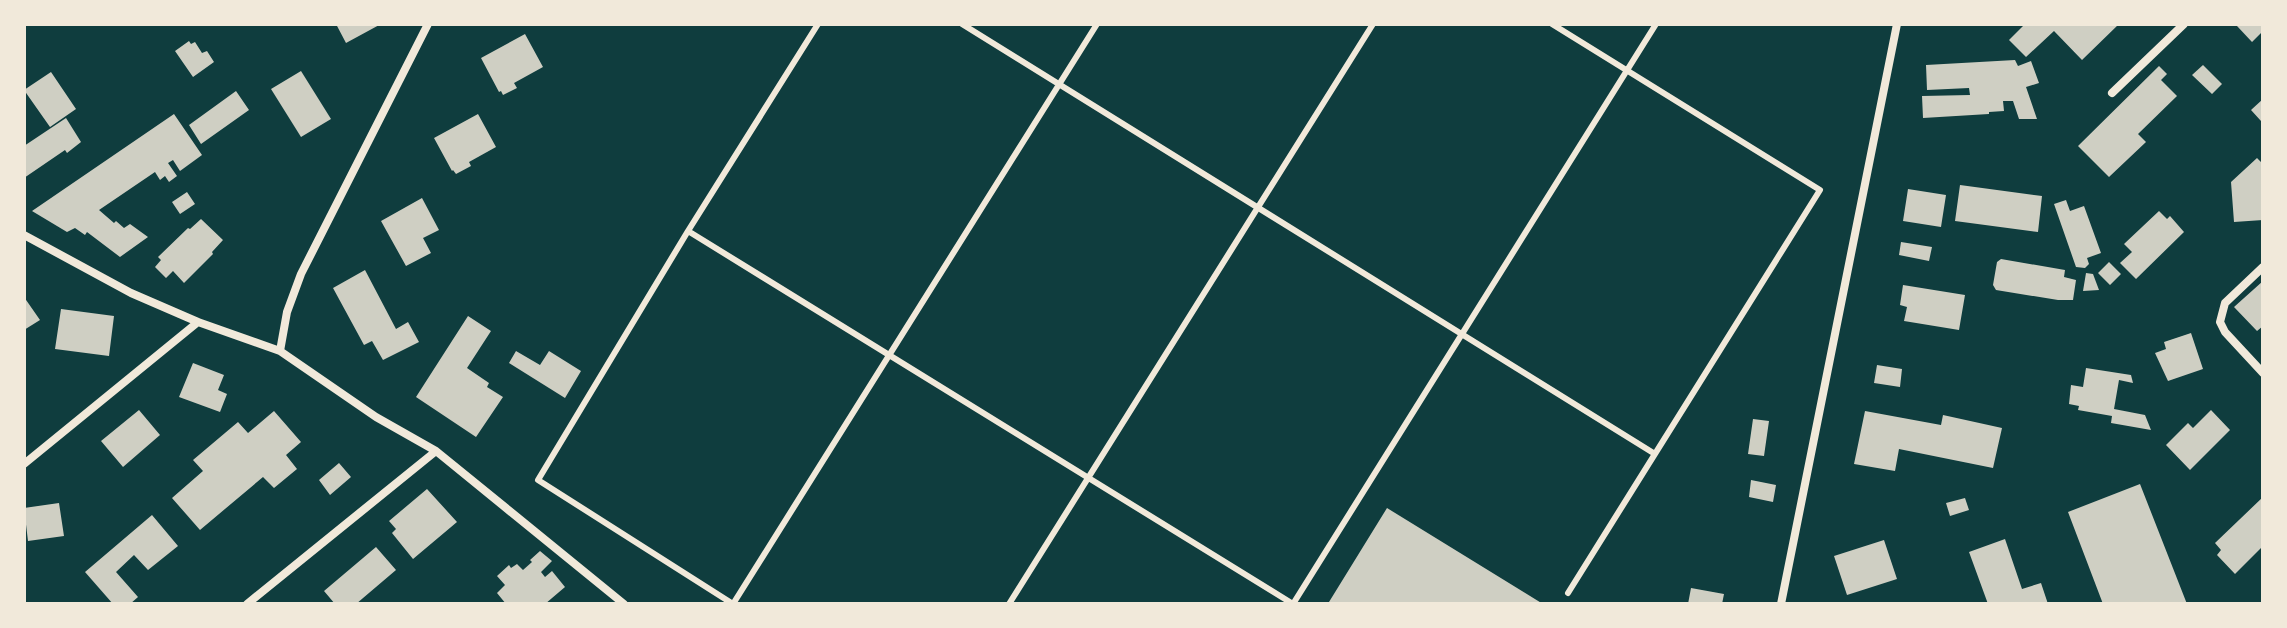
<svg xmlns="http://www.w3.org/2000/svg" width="2287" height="628" font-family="'Alegreya Sans',sans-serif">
	<rect width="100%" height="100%" fill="#0f3d3e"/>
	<path fill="#cfcfc3" d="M336,24H381L346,43Z
		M2025,24H2119L2082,60L2054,31L2026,57L2009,40Z
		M2239,24H2263V31L2252,42L2237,26Z
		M525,34L543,67L514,83L517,88L503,95L501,91L499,92L481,58Z
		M189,41L191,44L195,42L202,53L207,51L214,62L193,77L175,51Z
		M2015,60L2018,66L2031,61L2039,83L2026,87L2037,119H2019L2013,101H2003L2004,111L1989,112V114L1923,118L1922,96L1970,95L1969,88L1927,90L1926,65Z
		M2203,65L2222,84L2212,94L2192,75Z
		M2159,66L2167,74L2161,80L2177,96L2138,134L2146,142L2109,177L2078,146Z
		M301,71L331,119L301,137L271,89Z
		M51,72L76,109L50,127L24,90Z
		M236,91L249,110L201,144L189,125Z
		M2263,99V119L2261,121L2251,110Z
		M174,114L202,155L180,171L173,160L168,163L177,176L169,182L165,176L160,180L155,172L99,210L114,223L116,221L124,228L130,224L148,237L120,257L87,232L85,235L75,228L67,232L32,211Z
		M478,114L496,147L469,162L471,166L456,174L453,170L452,171L434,138Z
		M66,118L81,142L67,153L65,150L24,178V146Z
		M2257,158L2263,164V220L2234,222L2231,182Z
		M1960,185L2042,196L2038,232L1955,221Z
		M1908,189L1946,195L1941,227L1903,221Z
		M187,192L195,204L180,214L172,202Z
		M422,198L439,230L423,238L431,253L406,266L381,221Z
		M2066,200L2070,211L2084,206L2101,253L2087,258L2089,264L2085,268L2076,267L2054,204Z
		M2159,211L2167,219L2170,216L2184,232L2136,279L2120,263L2132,252L2124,244Z
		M201,219L223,240L212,252L213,254L184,283L173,271L166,278L155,267L161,260L158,257L188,228L190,229Z
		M1901,242L1932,247L1929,261L1899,255Z
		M2001,259L2065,270L2064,277L2076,280L2073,300H2058L1996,290L1993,285L1997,262Z
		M2109,262L2121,274L2110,285L2098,273Z
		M365,270L396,329L408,322L419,342L383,360L372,341L364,345L333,288Z
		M2086,273L2093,274L2099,290L2083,291Z
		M2263,281V326L2257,331L2234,307Z
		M1903,285L1965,295L1959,330L1904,321L1907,307L1900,305Z
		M24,297L40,320L24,330Z
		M61,309L114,316L109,356L55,349Z
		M468,316L491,331L467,368L489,383L487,387L503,397L476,437L416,397Z
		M2191,333L2203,369L2168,381L2155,353L2166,349L2164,342Z
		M516,351L540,365L549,351L581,371L565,398L509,363Z
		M193,363L224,375L218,390L227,394L220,412L179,397Z
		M1877,365L1902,369L1900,387L1874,383Z
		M2086,368L2131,375L2133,383L2119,380L2114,409L2145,415L2151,430L2111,423L2112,416L2078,410L2079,406L2069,404L2071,385L2083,387Z
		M139,410L160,435L123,467L101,441Z
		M2211,410L2230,430L2190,470L2166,445L2188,423L2193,428Z
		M274,411L301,442L286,455L297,469L274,488L263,477L200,530L172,498L203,471L193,460L238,422L248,433Z
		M1865,411L1941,425L1943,415L2002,428L1993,468L1899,449L1895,471L1854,464Z
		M1753,419L1769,421L1764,456L1748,454Z
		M339,463L351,477L330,495L319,480Z
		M1751,480L1776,485L1773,502L1749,497Z
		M2140,484L2187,604H2103L2068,512Z
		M427,489L457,522L413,559L392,533L396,529L389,521Z
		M2263,497V546L2235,574L2217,555L2221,550L2215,543Z
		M1965,498L1969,510L1950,516L1946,503Z
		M59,503L64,536L28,541L24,508Z
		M1387,508L1543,604H1332L1329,602Z
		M152,515L178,546L148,570L134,555L116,572L138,597L130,604H113L85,572Z
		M2005,539L2022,589L2041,583L2048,604H1988L1969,552Z
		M1884,540L1897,579L1847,595L1834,556Z
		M376,547L396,570L356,604H335L324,591Z
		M540,551L552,561L541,572L545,577L552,571L565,587L545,604H506L497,593L505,585L497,576L509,565L511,568L517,564L523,570L532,562L530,560Z
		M1691,588L1724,594L1722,604H1688Z"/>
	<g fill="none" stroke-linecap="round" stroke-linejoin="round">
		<path stroke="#f1e9da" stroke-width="6" d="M818,24L688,231L1293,604
			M962,24L1655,454
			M1552,24L1820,190L1568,593
			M688,231L538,480L733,604
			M733,604L1097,24
			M1009,604L1373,24
			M1293,604L1656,24"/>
		<path stroke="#f1e9da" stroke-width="8" d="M2112,93L2184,24
			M24,235L131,293L198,322L280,351L376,417L436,451L624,604
			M2263,267L2225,303L2220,322L2225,332L2263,373
			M280,351L287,312L301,274L428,24
			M24,464L198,322
			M247,604L436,451
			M1781,604L1897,24"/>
	</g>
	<rect width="2287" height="628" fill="none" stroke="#f1e9da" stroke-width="52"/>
</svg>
